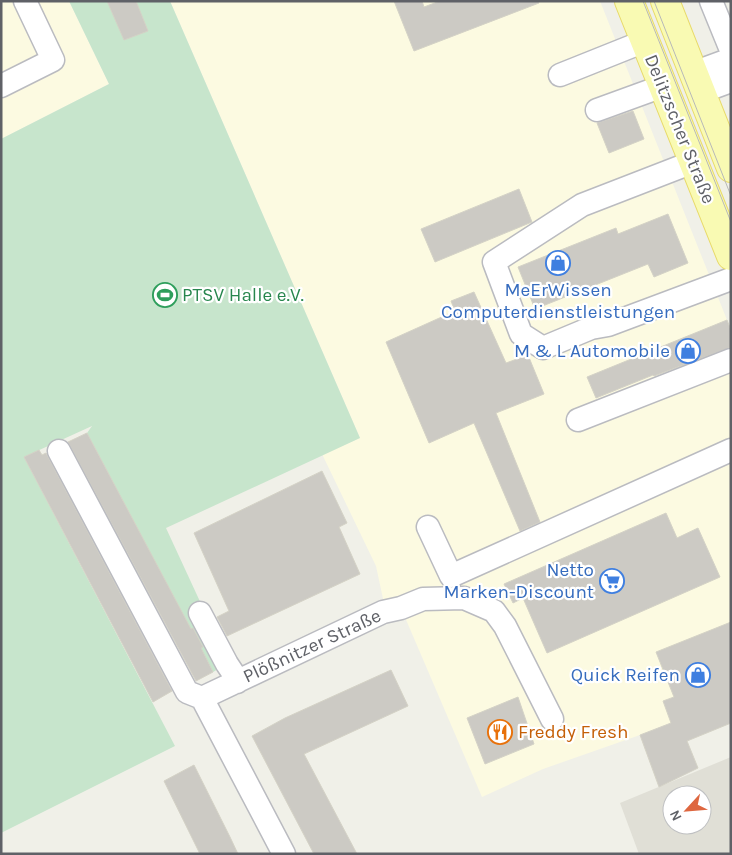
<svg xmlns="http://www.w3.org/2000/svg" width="732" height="855" font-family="Karla,sans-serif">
	<rect width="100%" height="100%" fill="#f0f0e8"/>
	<path fill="#fcfae1" d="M1,1H69L109,84L1,139Z
		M170,1H600L731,330V699L640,735L543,769L482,797L401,608H385L376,566L323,456V454L360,438Z"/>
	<path fill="#e0dfd6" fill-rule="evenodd" d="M731,757V854H639L620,803ZM672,795H702V825H672Z"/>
	<path fill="#c7e5cc" d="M69,1H170L360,438L166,528L209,621L227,664L213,672L87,433L92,426L24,457L175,746L1,833V139L109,84Z"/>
	<path fill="#cccac4" stroke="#d4d2c6" d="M107,1H136L148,31L124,40Z
		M394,1H422L424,7L440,1H538L539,3L414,51Z
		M633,111L644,139L609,153L597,123Z
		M519,189L532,222L435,262L421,229Z
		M668,214L688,263L654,277L648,264L535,309L518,267L616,228L618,234Z
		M474,292L506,363L528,355L544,394L496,413L540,522L520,531L474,423L429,443L386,342L455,311L451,301Z
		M727,320L731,330V347L654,376L653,375L596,398L587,377Z
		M87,433L191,629L193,628L203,647L201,648L213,672L196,681L68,442Z
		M39,450L42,455L46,453L172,691L153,702L24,457Z
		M322,471L347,523L339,527L360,574L227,636L217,617L229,611L194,533Z
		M666,513L677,538L698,528L720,577L547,653L523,598L513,603L504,584Z
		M731,622V723L687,741L698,768L659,787L640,735L671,723L663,701L674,697L656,652Z
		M391,670L408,706L304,754L357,854H314L252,736L285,718Z
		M518,697L534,744L485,764L467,718Z
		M194,765L230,837L238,854H200L164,781Z"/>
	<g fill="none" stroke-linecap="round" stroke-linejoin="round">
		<defs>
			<path id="minor" d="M711,1L731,50
				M693,73L731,59
				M560,75L645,41
				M1,86L53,60L25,1
				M701,92L731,81
				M597,110L663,86
				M693,162L582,205L494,262L521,334L543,348L591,328L608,325L731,279
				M578,420L731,360
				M59,451L187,692L202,698
				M428,527L451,576L731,450
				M200,613L227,664L233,673L237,682
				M202,698L383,612L401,608L423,599L464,598L494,611L505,626L552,719
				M202,698L284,854"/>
			<path id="major" d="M629,1L731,256
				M665,1L731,168"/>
		</defs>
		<use href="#minor" stroke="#babbc0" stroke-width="25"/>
		<use href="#major" stroke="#e8da69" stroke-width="30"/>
		<use href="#minor" stroke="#fff" stroke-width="22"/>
		<use href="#major" stroke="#f9fab3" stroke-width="28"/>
		<path stroke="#b7b8b8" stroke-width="1" d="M643,1L731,222
			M654,1L731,196"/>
	</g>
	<defs>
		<symbol id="shop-ring" viewBox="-11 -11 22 22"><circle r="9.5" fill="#fff" stroke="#3f7fe0" stroke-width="1.5"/><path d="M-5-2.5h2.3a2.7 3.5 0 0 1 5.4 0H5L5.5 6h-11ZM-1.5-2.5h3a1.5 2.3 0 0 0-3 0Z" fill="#3f7fe0"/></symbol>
		<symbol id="stadium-ring" viewBox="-11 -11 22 22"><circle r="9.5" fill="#fff" stroke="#2e9e5b" stroke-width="1.5"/><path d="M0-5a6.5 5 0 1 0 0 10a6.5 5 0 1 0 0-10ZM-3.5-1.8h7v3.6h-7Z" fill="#2e9e5b"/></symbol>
		<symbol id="supermarket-ring" viewBox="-11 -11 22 22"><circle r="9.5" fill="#fff" stroke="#3f7fe0" stroke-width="1.5"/><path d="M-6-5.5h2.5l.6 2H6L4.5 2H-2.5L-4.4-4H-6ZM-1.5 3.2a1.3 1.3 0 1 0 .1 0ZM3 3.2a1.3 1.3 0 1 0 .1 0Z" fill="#3f7fe0"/></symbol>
		<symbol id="restaurant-ring" viewBox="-11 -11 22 22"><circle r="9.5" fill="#fff" stroke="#e8710a" stroke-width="1.5"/><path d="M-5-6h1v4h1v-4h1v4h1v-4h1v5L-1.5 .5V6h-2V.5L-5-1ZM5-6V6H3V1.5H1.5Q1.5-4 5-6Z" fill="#e8710a"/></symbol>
	</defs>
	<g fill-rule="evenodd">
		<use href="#shop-ring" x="544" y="249" width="28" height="28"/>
		<use href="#stadium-ring" x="151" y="281" width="28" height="28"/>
		<use href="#shop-ring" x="674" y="337" width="28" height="28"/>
		<use href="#supermarket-ring" x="598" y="567" width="28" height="28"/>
		<use href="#shop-ring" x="684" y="661" width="28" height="28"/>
		<use href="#restaurant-ring" x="486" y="718" width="28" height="28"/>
	</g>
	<g text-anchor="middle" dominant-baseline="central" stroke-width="4.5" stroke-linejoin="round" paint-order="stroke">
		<g font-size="19" fill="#5f6167" stroke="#fff">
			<text transform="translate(680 129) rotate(68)">Delitzscher Straße</text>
			<text transform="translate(312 646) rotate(-25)">Plößnitzer Straße</text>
		</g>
		<g font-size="19" fill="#366cbe" stroke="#fff" text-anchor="end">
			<text x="558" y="290" text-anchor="middle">MeErWissen<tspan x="558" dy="22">Computerdienstleistungen</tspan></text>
			<text x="670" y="351">M &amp; L Automobile</text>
			<text x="594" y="570">Netto<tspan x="594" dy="22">Marken-Discount</tspan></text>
			<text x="680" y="675">Quick Reifen</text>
		</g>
		<g font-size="19" fill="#27864d" stroke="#fff" text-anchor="start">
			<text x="182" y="295">PTSV Halle e.V.</text>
		</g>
		<g font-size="19" fill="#c56008" stroke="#fff" text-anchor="start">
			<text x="518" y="732">Freddy Fresh</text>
		</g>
	</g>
	<rect width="732" height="855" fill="none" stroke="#5f6167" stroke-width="5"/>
	<g transform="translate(687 810) rotate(244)"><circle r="24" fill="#ffffff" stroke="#bfc0c2"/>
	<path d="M0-4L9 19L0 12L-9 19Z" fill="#de6740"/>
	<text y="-8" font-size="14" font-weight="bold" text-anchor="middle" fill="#5f6167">N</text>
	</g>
</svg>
